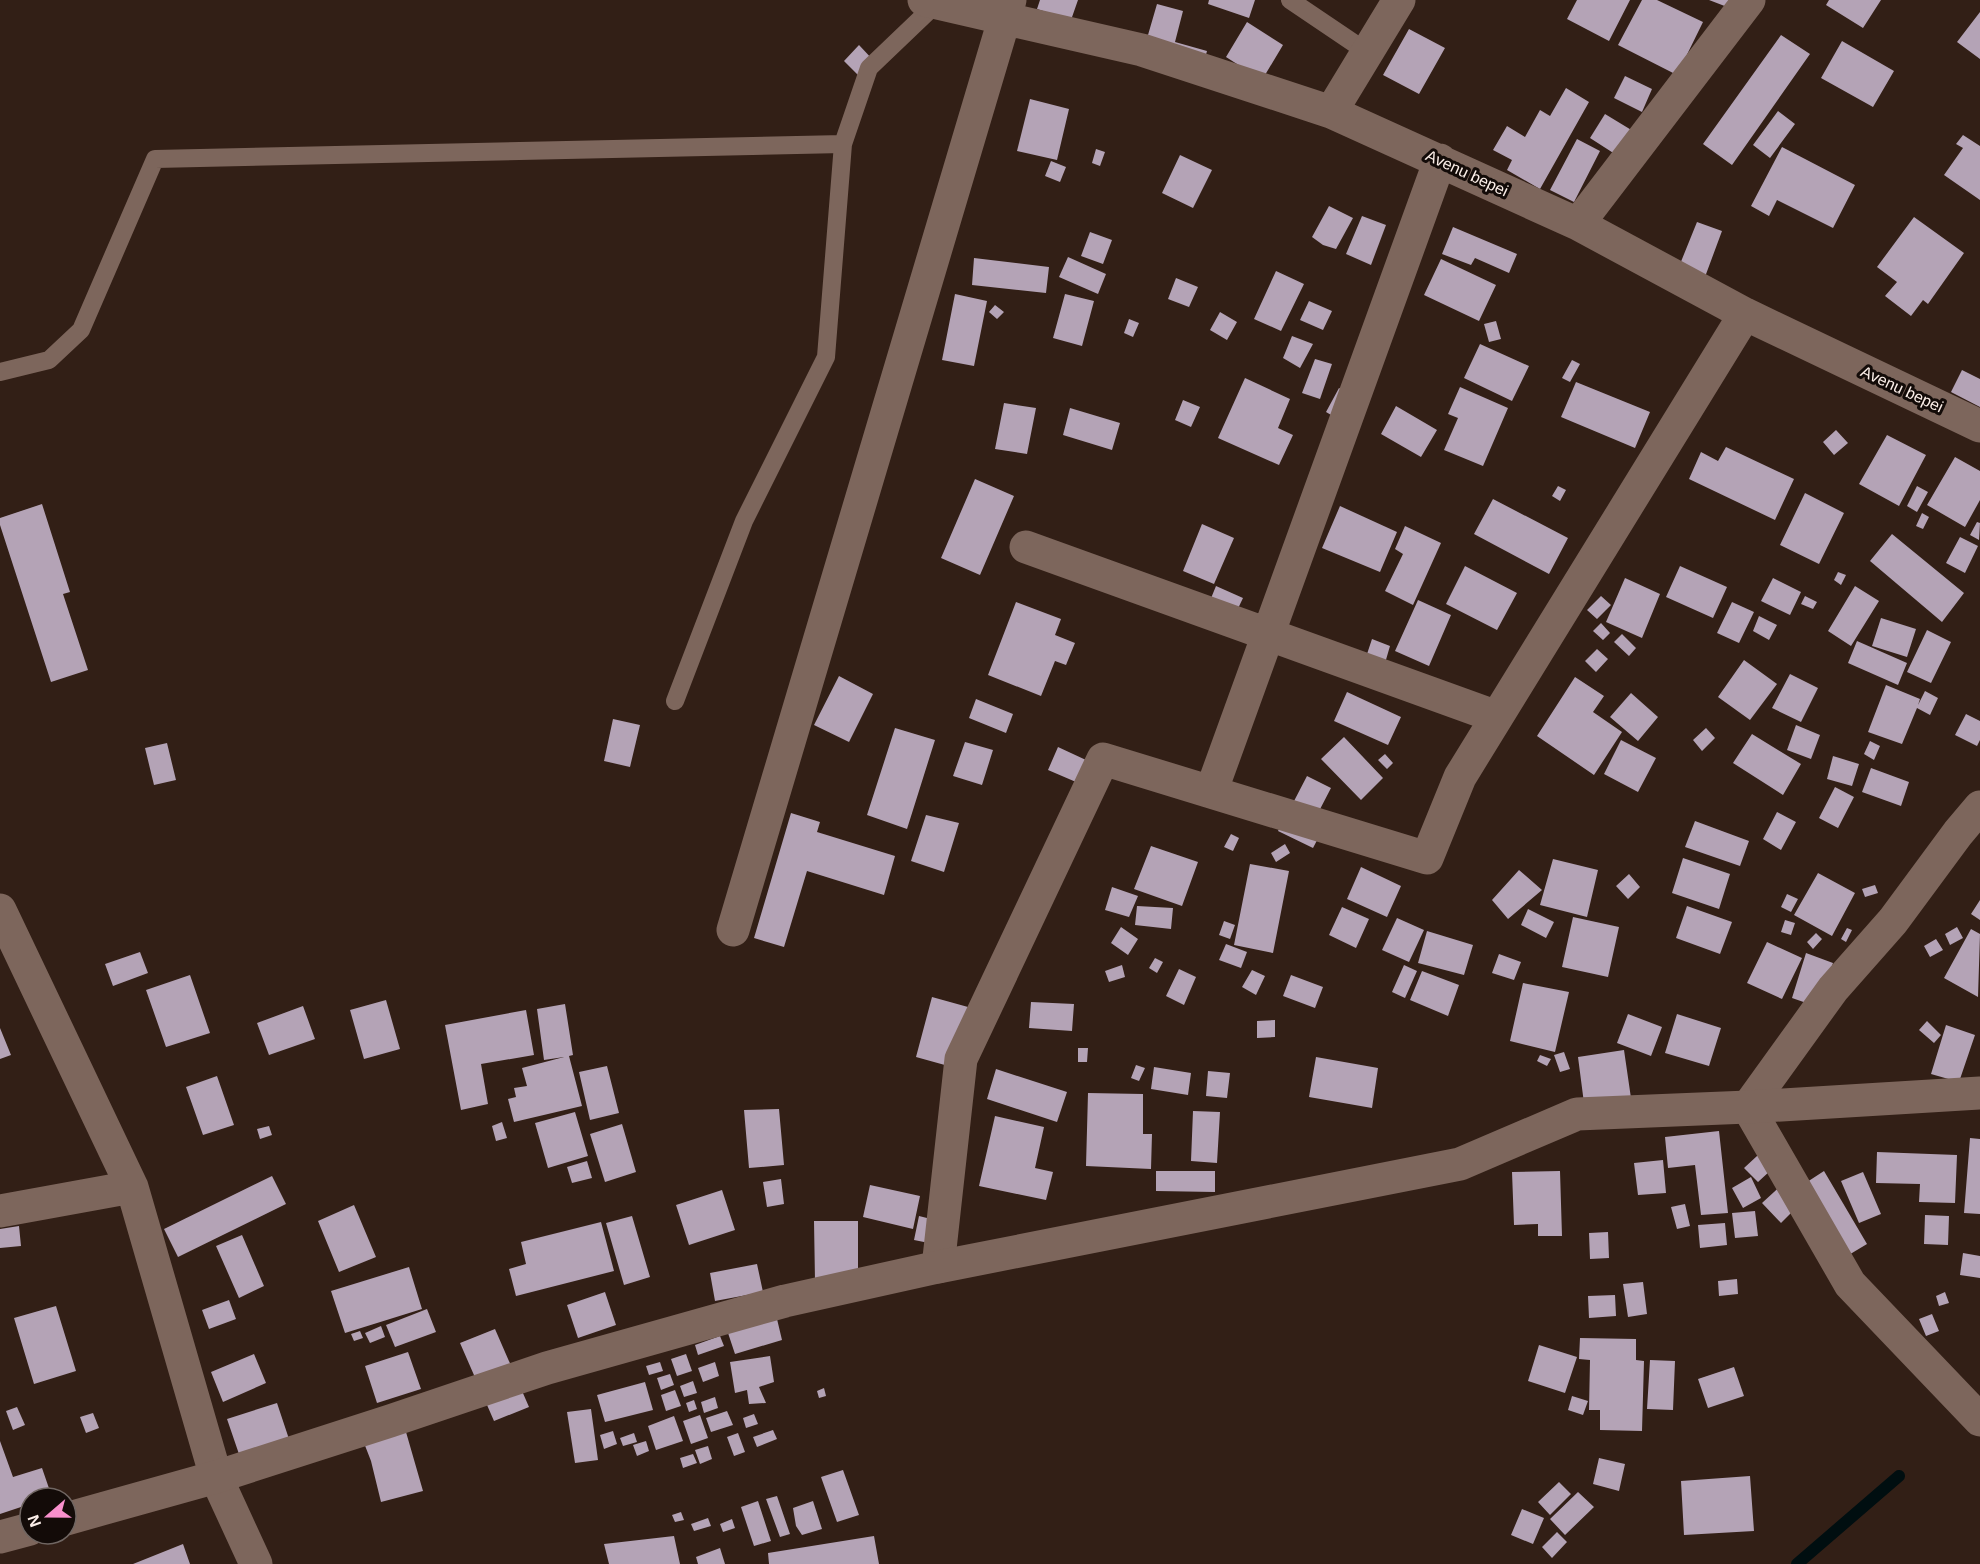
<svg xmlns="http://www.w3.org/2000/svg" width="1980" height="1564" font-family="Arial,sans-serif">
	<rect width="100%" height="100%" fill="#321f16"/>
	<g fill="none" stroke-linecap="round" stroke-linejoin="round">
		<path stroke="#000e10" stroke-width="12" d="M1797,1564L1899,1476"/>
	</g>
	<path fill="#b4a3b6" d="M1040,0H1078L1071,20L1037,9Z
		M1209,0H1255L1249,18L1208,4Z
		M1577,0H1630L1609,41L1567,19Z
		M1642,0H1657L1703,22L1677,75L1618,45Z
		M1709,0H1740L1735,10Z
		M1829,0H1881L1863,28L1826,5Z
		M1157,4L1183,11L1175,42L1207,51L1200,76L1141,59Z
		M1980,12V59L1957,42Z
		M1247,22L1283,45L1262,80L1226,57Z
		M1409,29L1445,48L1419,94L1383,75Z
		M1781,35L1810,54L1732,165L1703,144Z
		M1842,41L1894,71L1873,107L1821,78Z
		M859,45L874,61L859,76L844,61Z
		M1625,76L1652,89L1642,112L1614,98Z
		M1566,88L1589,102L1540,189L1507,170L1512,160L1493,150L1507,126L1525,137L1540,110L1550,116Z
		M1030,99L1069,109L1057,160L1017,151Z
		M1778,111L1795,124L1770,158L1753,145Z
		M1605,114L1633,131L1618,156L1590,138Z
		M1963,135L1980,146V200L1944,175L1963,148L1956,144Z
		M1577,139L1600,151L1574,202L1550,190Z
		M1782,147L1855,185L1833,228L1777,200L1769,216L1751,206Z
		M1096,149L1105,152L1100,166L1092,163Z
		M1180,155L1212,170L1193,208L1162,193Z
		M1051,161L1066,167L1060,182L1045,176Z
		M1329,206L1353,218L1336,249L1323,245L1312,237Z
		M1362,216L1386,225L1371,265L1346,254Z
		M1914,217L1964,253L1928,304L1923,300L1911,316L1885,296L1897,282L1877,267Z
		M1697,222L1722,231L1702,285L1676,274Z
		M1453,227L1517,254L1509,273L1475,258L1471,265L1442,254Z
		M1090,232L1112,240L1103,264L1081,256Z
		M1068,257L1106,274L1098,294L1059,277Z
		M974,258L1049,267L1046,293L972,285Z
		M1441,259L1496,285L1479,321L1424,295Z
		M1276,271L1304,284L1281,331L1254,319Z
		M1176,278L1198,287L1189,307L1168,299Z
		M955,294L987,301L974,366L942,360Z
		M1065,294L1094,301L1082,346L1053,338Z
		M1309,301L1332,311L1323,330L1300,320Z
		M995,305L1004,312L997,319L989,312Z
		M1220,312L1237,322L1227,340L1210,330Z
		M1129,319L1139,323L1133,337L1124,333Z
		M1496,321L1501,339L1489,342L1484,324Z
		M1292,336L1313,344L1300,368L1283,358Z
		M1480,344L1529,366L1512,401L1464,378Z
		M1315,359L1332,364L1320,399L1302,393Z
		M1572,360L1580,364L1570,382L1562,378Z
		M1962,370L1980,379V407L1951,392Z
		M1245,378L1290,399L1278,428L1293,435L1279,465L1218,438Z
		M1576,382L1650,412L1635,448L1561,417Z
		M1460,387L1508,408L1483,466L1444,450L1458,418L1448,414Z
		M1339,388L1352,395L1338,419L1326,412Z
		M1183,400L1200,407L1191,427L1175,420Z
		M1004,403L1036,408L1027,454L995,449Z
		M1396,406L1437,430L1421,457L1381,434Z
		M1070,408L1120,423L1112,450L1063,435Z
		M1836,430L1848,443L1834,455L1823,442Z
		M1887,435L1926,455L1899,506L1859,484Z
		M1726,447L1794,479L1775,520L1689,479L1701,452L1718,461Z
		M1955,457L1980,471V500L1965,527L1927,505Z
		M975,479L1014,496L980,575L941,558Z
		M1558,486L1566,490L1560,501L1552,496Z
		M1917,486L1928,492L1917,512L1907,506Z
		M1805,493L1844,513L1819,564L1780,545Z
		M1493,499L1568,538L1549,574L1474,534Z
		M42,504L70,592L63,594L88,670L51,682L0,525V518Z
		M1340,506L1397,532L1380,572L1322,548Z
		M1922,513L1929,517L1923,529L1916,526Z
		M1977,522L1980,523L1979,540L1970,535Z
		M1202,524L1234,538L1214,584L1183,571Z
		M1405,526L1441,543L1413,605L1385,591L1403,554L1395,549Z
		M1892,534L1964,593L1942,622L1870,561Z
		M1960,537L1978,546L1965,573L1946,563Z
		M1465,566L1517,593L1497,630L1446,604Z
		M1680,566L1727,587L1713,618L1666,597Z
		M1838,572L1846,575L1841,585L1834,580Z
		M1625,578L1660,594L1642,638L1606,622Z
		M1773,578L1801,592L1790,615L1761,601Z
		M1216,586L1243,598L1233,619L1207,608Z
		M1855,586L1879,601L1851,646L1828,631Z
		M1601,596L1611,605L1597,619L1587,610Z
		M1805,596L1817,602L1813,609L1801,604Z
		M1418,600L1451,615L1429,666L1395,651Z
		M1016,602L1061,619L1055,635L1075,643L1066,665L1055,661L1041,696L988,675Z
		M1732,602L1754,612L1739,643L1717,633Z
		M1759,616L1777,625L1769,640L1753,631Z
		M1881,618L1916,629L1907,657L1872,646Z
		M1601,623L1610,633L1603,640L1593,631Z
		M1927,630L1951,642L1931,683L1907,672Z
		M1622,634L1636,648L1629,656L1614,642Z
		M1372,639L1390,646L1383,670L1364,663Z
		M1857,641L1907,663L1898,685L1848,663Z
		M1597,649L1608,659L1596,672L1585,661Z
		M1744,660L1777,684L1750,720L1718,697Z
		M1790,674L1818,688L1801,722L1772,708Z
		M839,676L873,694L849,742L814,725Z
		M1575,677L1604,696L1593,712L1622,732L1594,775L1537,736Z
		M1886,685L1920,699L1918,705L1925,691L1938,698L1930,715L1917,708L1902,744L1868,732Z
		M1347,692L1401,717L1388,745L1334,721Z
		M1631,693L1658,717L1638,741L1610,717Z
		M976,699L1013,714L1006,733L969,718Z
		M1966,714L1980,721V740L1977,746L1955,735Z
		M613,719L640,725L630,767L604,761Z
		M1796,725L1820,735L1811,759L1787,750Z
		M895,728L935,740L907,829L867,815Z
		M1706,728L1715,738L1702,751L1693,740Z
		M1752,734L1801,764L1783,795L1733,763Z
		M1344,737L1383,778L1361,800L1321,759Z
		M1621,740L1656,758L1638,792L1604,774Z
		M1870,741L1880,746L1874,760L1864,754Z
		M965,742L993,750L982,785L953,776Z
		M167,743L176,780L154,785L145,748Z
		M1058,747L1086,760L1076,782L1048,770Z
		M1385,754L1393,763L1387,769L1378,760Z
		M1833,756L1859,764L1852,786L1827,779Z
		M1871,768L1909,782L1901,806L1862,792Z
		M1307,776L1331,788L1317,815L1293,803Z
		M1835,787L1854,797L1838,828L1819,818Z
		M1290,807L1325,825L1313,848L1278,831Z
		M1777,812L1796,822L1781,850L1763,839Z
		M791,813L820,822L817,832L895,856L884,895L807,871L784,947L754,938Z
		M926,815L959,823L944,872L911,861Z
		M1695,821L1749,841L1740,866L1685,847Z
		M1231,834L1239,838L1233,851L1224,847Z
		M1285,844L1290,853L1276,862L1271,853Z
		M1151,846L1198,862L1182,906L1134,889Z
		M1683,858L1730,874L1719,909L1672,893Z
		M1553,859L1598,870L1587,917L1540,905Z
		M1250,864L1289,871L1273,953L1234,945Z
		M1361,867L1401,886L1387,917L1347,899Z
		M1519,870L1542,890L1508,919L1492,900Z
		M1818,873L1855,893L1832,936L1794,915Z
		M1629,874L1640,887L1628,899L1616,886Z
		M1875,885L1878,893L1865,897L1862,889Z
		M1112,887L1138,896L1129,917L1105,910Z
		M1787,894L1798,899L1791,912L1781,907Z
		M1980,900V920L1971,914Z
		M1137,906L1173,908L1171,929L1135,925Z
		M1687,906L1732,922L1720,954L1676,938Z
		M1342,907L1369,919L1356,948L1329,935Z
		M1528,909L1554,922L1546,938L1521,925Z
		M1573,917L1619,927L1608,977L1562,967Z
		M1397,918L1424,930L1409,962L1382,950Z
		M1785,920L1795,923L1791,935L1781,932Z
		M1224,921L1235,925L1230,939L1219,935Z
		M1121,927L1138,939L1128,955L1111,943Z
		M1957,927L1963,938L1950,945L1945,934Z
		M1847,928L1852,930L1846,942L1841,939Z
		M1971,929L1980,934L1978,997L1944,978Z
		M1427,931L1473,945L1464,975L1418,963Z
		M1816,933L1822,939L1813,949L1807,942Z
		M1936,939L1943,950L1930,957L1924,946Z
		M1767,942L1802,958L1782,999L1747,983Z
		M1226,944L1247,952L1241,968L1219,960Z
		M140,952L148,973L113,986L105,964Z
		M1806,953L1833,963L1818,1007L1792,998Z
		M1499,954L1521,962L1514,980L1492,973Z
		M1155,958L1163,962L1157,973L1149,968Z
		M1122,965L1125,977L1109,982L1105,971Z
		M1404,965L1417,971L1405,998L1392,992Z
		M1179,969L1196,977L1184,1005L1166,996Z
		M1252,970L1265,976L1256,995L1242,987Z
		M1422,971L1459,985L1448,1016L1410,1000Z
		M190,975L210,1033L166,1047L146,990Z
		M1291,975L1323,987L1315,1008L1283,996Z
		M1523,983L1569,992L1555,1052L1510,1041Z
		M932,997L968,1007L952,1067L916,1057Z
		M386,1000L400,1049L364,1059L350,1010Z
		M1031,1002L1074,1004L1072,1031L1029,1028Z
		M565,1004L573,1055L569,1056L582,1106L514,1122L508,1099L516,1097L514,1088L527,1086L522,1068L564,1057L544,1060L537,1009Z
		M303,1006L315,1039L269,1055L257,1023Z
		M526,1010L534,1055L481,1064L488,1104L461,1110L445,1025Z
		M1628,1014L1662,1027L1651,1056L1617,1043Z
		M1677,1014L1721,1028L1709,1066L1665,1053Z
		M1275,1020V1037L1257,1038V1021Z
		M1927,1021L1941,1035L1934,1043L1919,1030Z
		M1946,1025L1975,1035L1959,1082L1931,1074Z
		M0,1028L11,1055L0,1059Z
		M1078,1048H1088L1087,1062H1078Z
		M1624,1050L1632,1105L1585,1111L1578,1057Z
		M1564,1052L1570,1069L1560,1072L1554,1055Z
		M1540,1055L1551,1059L1547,1066L1537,1061Z
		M1316,1057L1378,1068L1372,1108L1309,1097Z
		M1136,1065L1145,1068L1139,1081L1131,1078Z
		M607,1066L619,1113L590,1120L579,1072Z
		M1154,1067L1191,1073L1188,1095L1151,1089Z
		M996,1069L1067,1092L1057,1122L987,1099Z
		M1208,1071L1230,1073L1227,1098L1206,1096Z
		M217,1076L234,1125L203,1135L186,1087Z
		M1088,1093L1143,1094V1134H1152L1151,1169L1086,1166Z
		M779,1109L784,1165L749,1168L744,1110Z
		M1193,1111L1220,1112L1217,1163L1191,1161Z
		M575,1112L588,1156L548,1168L535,1123Z
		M995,1116L1044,1127L1035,1168L1053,1172L1046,1200L979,1186Z
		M502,1122L507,1138L496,1141L492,1126Z
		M622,1124L636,1172L605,1182L590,1134Z
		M269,1126L272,1135L260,1139L257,1129Z
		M1719,1131L1728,1213L1701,1215L1695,1165L1668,1168L1665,1137Z
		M1970,1138L1980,1139V1214L1964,1213Z
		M1770,1144L1784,1158L1758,1182L1744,1168Z
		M1877,1152L1957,1155L1955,1203L1919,1202L1920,1184L1876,1183Z
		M1663,1160L1666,1193L1638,1195L1634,1163Z
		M587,1161L592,1178L572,1183L567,1167Z
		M1156,1171H1215V1192L1156,1191Z
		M1560,1171L1562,1236H1538V1224L1514,1225L1512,1172Z
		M1824,1171L1867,1244L1847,1256L1804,1184Z
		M1863,1172L1881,1214L1859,1223L1841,1181Z
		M272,1176L286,1204L178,1257L164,1229Z
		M1751,1177L1761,1198L1743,1208L1732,1188Z
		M781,1179L784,1204L767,1207L763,1182Z
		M1786,1181L1804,1200L1781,1223L1762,1203Z
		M870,1185L920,1196L913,1229L863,1217Z
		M722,1190L735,1230L689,1245L676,1205Z
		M1685,1204L1690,1226L1677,1229L1671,1207Z
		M354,1205L376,1257L339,1272L318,1221Z
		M1755,1211L1758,1236L1735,1238L1732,1213Z
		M1925,1215L1949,1216L1948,1245L1924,1244Z
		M632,1216L650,1277L624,1285L606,1223Z
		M919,1216L939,1221L934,1244L914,1240Z
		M814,1221H858V1280L815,1281Z
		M601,1222L614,1271L516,1296L509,1269L526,1264L521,1242Z
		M1725,1223L1727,1245L1700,1248L1698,1225Z
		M19,1226L21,1246L0,1248V1229Z
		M1608,1232L1609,1258L1590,1259L1589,1233Z
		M242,1235L264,1286L239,1298L216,1246Z
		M1963,1253L1980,1256V1278L1960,1275Z
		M757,1264L763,1292L715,1301L710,1273Z
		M409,1267L422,1309L345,1333L331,1291Z
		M1737,1279L1738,1294L1719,1296L1718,1281Z
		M1643,1282L1647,1314L1628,1317L1623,1284Z
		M605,1292L616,1325L578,1338L567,1305Z
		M1945,1292L1949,1303L1939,1306L1936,1296Z
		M1615,1295L1616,1316L1589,1318L1588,1296Z
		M229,1300L236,1319L209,1329L202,1310Z
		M56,1306L76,1371L34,1384L14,1318Z
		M427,1309L436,1332L395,1347L386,1325Z
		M1932,1314L1939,1331L1926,1336L1919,1319Z
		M777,1319L782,1340L735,1354L728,1333Z
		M381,1326L385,1337L370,1343L365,1333Z
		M495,1329L529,1407L494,1421L460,1343Z
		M360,1331L363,1338L354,1341L351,1334Z
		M720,1336L724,1346L698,1355L695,1345Z
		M1580,1338L1636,1339V1360L1644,1361L1642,1431L1600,1430V1410H1589L1590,1360L1579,1359Z
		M1539,1345L1577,1357L1565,1393L1528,1381Z
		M408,1352L421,1389L377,1403L365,1366Z
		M254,1354L266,1383L223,1402L211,1372Z
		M686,1354L692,1371L677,1376L671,1359Z
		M770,1356L774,1382L759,1387L766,1403L749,1404L747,1390L735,1393L730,1362Z
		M1650,1360L1675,1361L1673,1410L1647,1409Z
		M660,1362L663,1371L649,1375L646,1366Z
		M715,1362L719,1376L703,1382L698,1368Z
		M1734,1367L1744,1396L1708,1408L1698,1379Z
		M670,1374L674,1385L661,1390L657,1378Z
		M693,1381L697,1393L684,1397L680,1386Z
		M645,1382L653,1410L605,1422L597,1395Z
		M824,1388L826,1396L819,1398L817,1391Z
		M675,1390L681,1406L666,1411L661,1395Z
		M1572,1396L1588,1401L1583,1415L1568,1410Z
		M715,1397L718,1408L704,1413L701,1402Z
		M694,1400L697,1409L689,1412L686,1403Z
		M277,1403L290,1442L240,1457L227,1419Z
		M17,1407L25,1425L13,1430L6,1411Z
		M591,1409L598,1460L575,1463L567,1412Z
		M727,1411L733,1425L711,1432L706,1418Z
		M93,1413L99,1428L86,1433L80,1417Z
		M754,1414L758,1424L746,1428L743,1418Z
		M700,1415L708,1438L691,1444L683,1421Z
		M674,1416L683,1441L656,1450L648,1426Z
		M773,1430L777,1439L757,1447L753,1437Z
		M613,1431L617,1444L604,1449L600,1435Z
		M406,1432L423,1491L381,1502L371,1461L364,1443Z
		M634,1433L637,1442L623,1446L620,1438Z
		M738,1433L745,1452L734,1456L727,1437Z
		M0,1441L13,1477L42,1468L52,1497L30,1498V1504L0,1514Z
		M646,1441L649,1451L637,1456L633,1445Z
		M708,1446L712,1459L700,1464L695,1450Z
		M693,1454L697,1463L683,1468L680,1458Z
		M1599,1458L1625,1464L1619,1491L1593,1484Z
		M843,1470L859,1515L837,1522L821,1477Z
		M1750,1476L1754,1531L1684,1535L1681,1481Z
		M1559,1482L1571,1494L1550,1515L1538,1502Z
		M1578,1492L1594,1507L1565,1535L1550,1519Z
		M777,1496L790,1534L780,1537L766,1499Z
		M758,1501L771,1541L754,1546L741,1507Z
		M813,1501L822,1529L802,1535L796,1526L793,1508Z
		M1522,1509L1544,1518L1533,1544L1511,1535Z
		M681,1512L684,1520L675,1522L672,1515Z
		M708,1518L711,1526L694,1531L691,1524Z
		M732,1519L735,1528L723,1532L720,1524Z
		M1557,1532L1567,1542L1552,1558L1542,1547Z
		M674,1536L680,1564H609L604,1544Z
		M874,1536L879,1564H769L768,1553Z
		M183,1544L190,1564H133Z
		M720,1548L725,1564H698L696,1557Z"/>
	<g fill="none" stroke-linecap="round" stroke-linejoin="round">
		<path stroke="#7d665c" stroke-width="18" d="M1290,0L1367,52
			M0,372L49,360L81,330L155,159L843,144
			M675,701L744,521L826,357L843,144L869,68L937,3"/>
		<path stroke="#7d665c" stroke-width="33" d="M924,0L1142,50L1331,112L1578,224L1745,314L1980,426
			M1331,112L1399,0
			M1578,224L1749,0
			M1026,547L1497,717
			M1211,792L1440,160
			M1980,807L1958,833L1893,921L1833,989L1748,1107L1850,1284L1980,1420
			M0,910L132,1187L216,1477L256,1564
			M733,930L1010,0
			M0,1211L132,1187
			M938,1267L961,1059L1103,759L1427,858L1460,777L1745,314"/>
		<path stroke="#7d665c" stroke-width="33" d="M66,1519L216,1477L390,1421L547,1368L785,1301L938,1267L1460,1164L1577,1114L1748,1107L1980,1093
			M0,1537L30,1529"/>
	</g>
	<g text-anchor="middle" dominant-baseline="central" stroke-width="6" stroke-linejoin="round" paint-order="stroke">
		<g font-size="16" fill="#fcefe9" stroke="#130b08">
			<text transform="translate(1467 173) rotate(25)">Avenu bepei</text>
			<text transform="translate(1902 389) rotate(25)">Avenu bepei</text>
		</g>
	</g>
	<g transform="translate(48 1516) rotate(250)"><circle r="28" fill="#130b08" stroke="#706662" stroke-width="1.5"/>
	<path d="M0-4.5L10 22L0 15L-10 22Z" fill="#f890cc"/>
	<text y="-9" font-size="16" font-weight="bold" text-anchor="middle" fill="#fcefe9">N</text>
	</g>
</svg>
